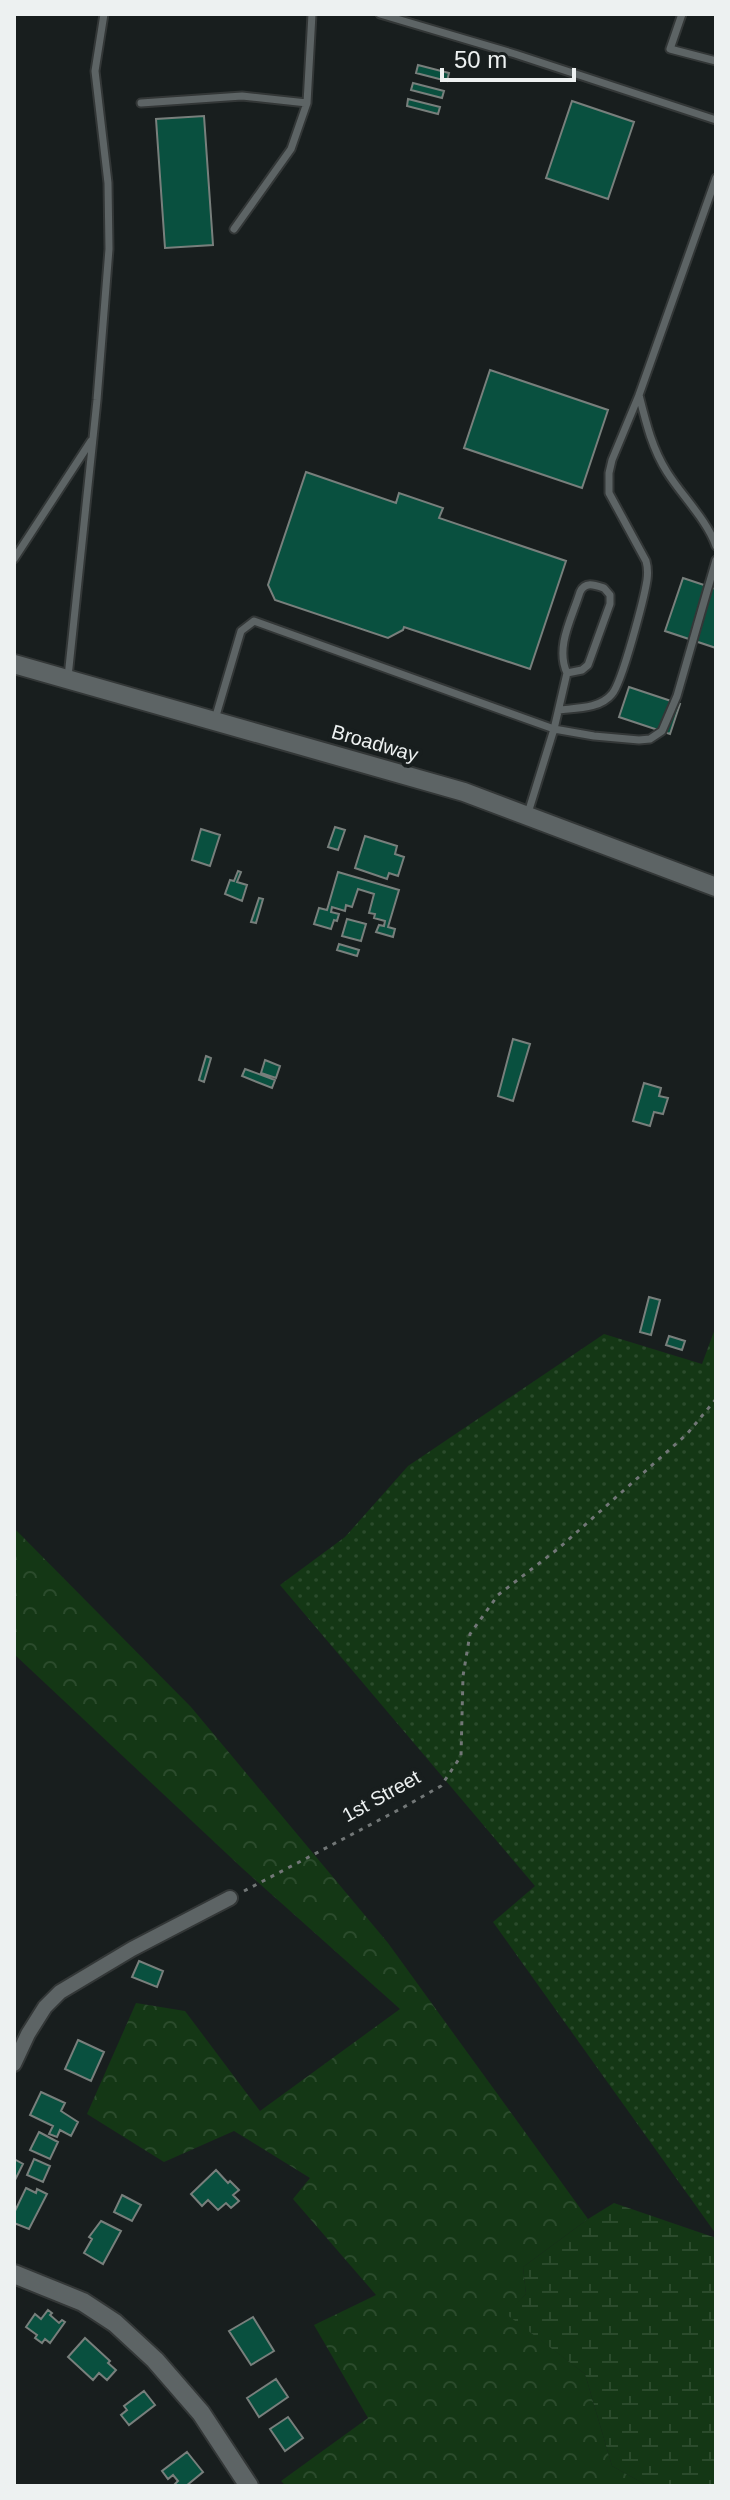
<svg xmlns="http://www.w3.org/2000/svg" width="730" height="2500" font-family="Helvetica,sans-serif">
	<defs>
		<pattern id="grass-dots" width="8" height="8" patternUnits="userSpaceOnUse" patternTransform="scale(2)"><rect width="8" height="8" fill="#143715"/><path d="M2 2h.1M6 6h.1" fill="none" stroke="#2b4b2c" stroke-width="1.8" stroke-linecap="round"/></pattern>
		<pattern id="forest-crowns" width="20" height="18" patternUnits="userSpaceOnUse" patternTransform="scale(2)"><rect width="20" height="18" fill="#143715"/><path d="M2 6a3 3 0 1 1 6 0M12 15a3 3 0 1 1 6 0" fill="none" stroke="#2b4b2c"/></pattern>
		<pattern id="wetland-marsh" width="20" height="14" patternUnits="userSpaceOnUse" patternTransform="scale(2)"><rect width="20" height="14" fill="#143715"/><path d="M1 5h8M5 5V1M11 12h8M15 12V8" fill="none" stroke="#2b4b2c"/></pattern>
	</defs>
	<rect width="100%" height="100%" fill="#181e1e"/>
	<path fill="url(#grass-dots)" d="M716,1326V2234L493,1922L535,1886L280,1585L345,1537L408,1466L604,1334L702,1364Z"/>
	<path fill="url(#forest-crowns)" d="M14,1528L191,1707L388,1943L588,2219L523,2267L526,2294L507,2314L585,2374L612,2466L648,2486H286L281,2481L368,2418L314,2325L376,2295L293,2199L310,2178L234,2131L164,2162L87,2114L136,2003L185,2011L260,2111L400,2009L242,1868L14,1654Z"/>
	<path fill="url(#wetland-marsh)" d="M614,2203L716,2238V2486H648L612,2466L585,2374L506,2314L526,2294L523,2267L588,2219Z"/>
	<path fill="#09503f" stroke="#787f7c" stroke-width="2" d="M418,65L449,73L447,81L416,73Z
		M413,83L444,91L442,98L411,90Z
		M408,99L440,107L438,114L407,106Z
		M572,101L634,122L608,199L546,178Z
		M204,116L213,245L165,248L156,119Z
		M490,370L608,410L582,488L464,448Z
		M306,472L396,503L399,493L443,508L439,518L566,561L530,669L404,627L403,630L388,638L275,600L268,585Z
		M683,578L716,589V648L665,631Z
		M629,687L680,704L670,734L619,717Z
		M335,827L345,830L338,850L328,847Z
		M201,829L220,835L210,866L192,860Z
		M365,836L397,846L395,854L404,857L398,876L389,873L387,879L355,868Z
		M238,871L241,872L237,882L247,885L242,901L225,894L230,880L234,881Z
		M338,872L399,890L388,927L395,929L393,937L376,932L379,925L384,926L385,921L374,918L375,914L369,913L374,894L358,889L352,907L346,905L345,911L332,907L331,912L339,914L337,921L334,920L331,929L314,924L319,908L327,910Z
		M259,898L263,899L256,923L251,922Z
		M347,919L366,924L361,941L342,936Z
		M339,944L359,950L357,956L337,950Z
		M513,1039L530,1044L513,1101L498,1096Z
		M206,1056L211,1058L204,1082L199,1080Z
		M265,1060L280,1066L276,1078L261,1073Z
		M245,1069L275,1080L272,1088L242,1076Z
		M644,1083L661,1088L659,1096L668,1098L663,1114L654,1112L650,1126L633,1121Z
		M649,1297L660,1300L651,1335L640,1332Z
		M669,1336L685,1341L682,1350L666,1345Z
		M139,1961L163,1971L157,1987L132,1977Z
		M78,2040L104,2052L91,2081L65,2069Z
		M41,2092L65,2103L61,2111L78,2122L71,2136L60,2130L57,2137L49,2134L53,2126L30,2115Z
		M39,2132L58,2142L50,2159L30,2150Z
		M14,2159L23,2164L14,2182Z
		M34,2159L50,2166L43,2182L27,2175Z
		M216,2170L228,2183L230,2181L239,2190L233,2195L239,2201L231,2208L226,2203L218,2210L208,2200L202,2206L191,2194Z
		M26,2188L36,2193L37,2189L47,2194L29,2229L14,2223V2213Z
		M122,2195L141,2205L132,2221L114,2212Z
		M101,2221L121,2231L103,2264L84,2253L92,2239L89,2237Z
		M48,2310L52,2313L50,2315L59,2323L62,2320L65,2322L50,2343L45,2339L42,2343L35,2338L37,2335L26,2327L35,2314L41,2319Z
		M253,2317L274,2351L251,2365L229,2331Z
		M85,2338L110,2361L108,2363L116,2370L107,2380L99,2373L93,2380L68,2357Z
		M276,2379L288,2397L259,2417L247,2398Z
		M144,2391L155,2405L129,2425L121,2415L127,2410L124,2406Z
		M288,2417L303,2438L285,2451L270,2429Z
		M187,2452L203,2472L186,2486H173L178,2481L173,2475L168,2479L162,2471Z"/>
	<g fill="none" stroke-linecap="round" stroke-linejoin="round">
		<defs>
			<path id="service" d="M380,14L515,54L716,120
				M682,14L670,49L716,61
				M141,103L242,96L307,103
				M234,229L291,149L307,103L312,14
				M639,395C646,423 652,448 667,472C682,496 707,520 716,546
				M14,559L91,441
				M68,677L97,400L109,249L108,183L95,71L104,14
				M559,710C576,708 600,709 612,694C622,683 644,599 647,580C648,573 648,568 646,561L609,493V473L612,460L639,395L716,178
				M215,719L241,631L254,621L554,729L594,736L639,740L650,739L662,731L677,696L716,560
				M528,813L554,729L567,673C555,647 572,618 580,592C585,581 595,585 604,588L610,595V604L588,665L582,670L567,673"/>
			<path id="minor" d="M14,2064L28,2034L45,2007L60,1992L132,1949L230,1898"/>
			<path id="tertiary" d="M14,664L464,792L716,887
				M14,2274L83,2302L115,2323L155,2360L201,2413L249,2486"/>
		</defs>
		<use href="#service" stroke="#333737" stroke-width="11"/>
		<use href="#minor" stroke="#333737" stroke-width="18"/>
		<use href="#tertiary" stroke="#333737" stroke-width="22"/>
		<path stroke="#727777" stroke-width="3" stroke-dasharray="4 6" stroke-linecap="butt" d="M244,1891L404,1807L441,1786L461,1756L463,1676L470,1634L498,1595L559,1548L687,1434L716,1399"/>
		<use href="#service" stroke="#5d6465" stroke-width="7"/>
		<use href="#minor" stroke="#5d6465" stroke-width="14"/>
		<use href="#tertiary" stroke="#5d6465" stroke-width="18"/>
	</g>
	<g text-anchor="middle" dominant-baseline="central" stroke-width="8" stroke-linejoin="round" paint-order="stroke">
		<g font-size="20" fill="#edf1f1" stroke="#181e1e">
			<text transform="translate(375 743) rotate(16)">Broadway</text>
			<text transform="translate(381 1796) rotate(-29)">1st Street</text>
		</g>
	</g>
	<rect width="730" height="2500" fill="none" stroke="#edf1f1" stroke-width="32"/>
	<path d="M442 68v12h132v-12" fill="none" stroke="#edf1f1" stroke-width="4"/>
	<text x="454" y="68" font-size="24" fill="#edf1f1" stroke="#181e1e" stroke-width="6" paint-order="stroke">50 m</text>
</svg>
